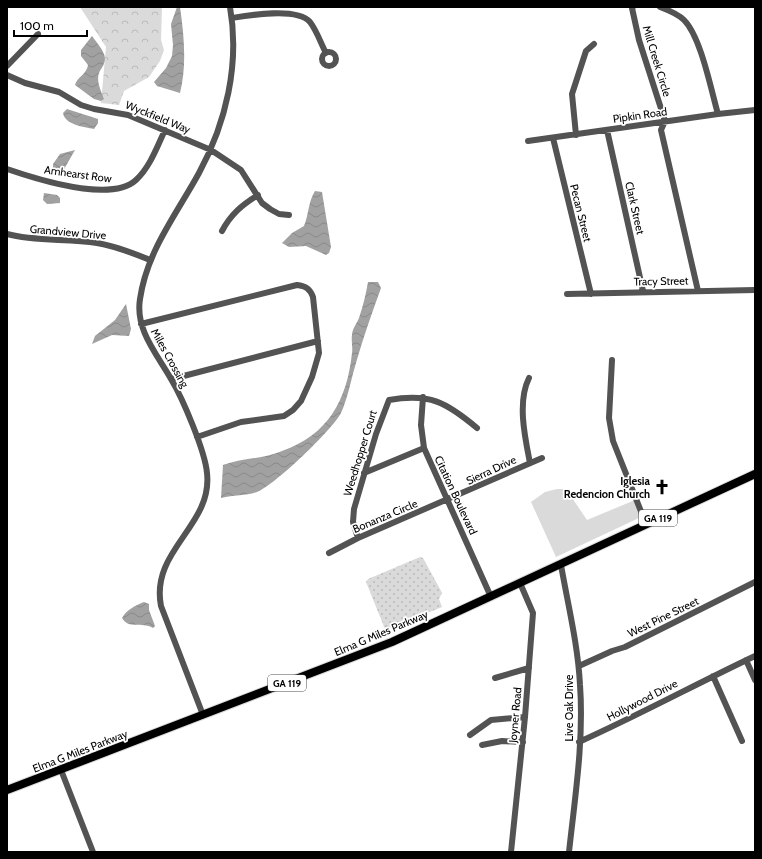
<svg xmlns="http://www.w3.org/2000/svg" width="762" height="859" font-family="Cabin,sans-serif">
	<defs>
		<pattern id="grass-dots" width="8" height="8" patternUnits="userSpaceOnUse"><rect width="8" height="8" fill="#dadada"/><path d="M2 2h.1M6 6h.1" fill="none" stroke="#b9b9b9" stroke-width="1.8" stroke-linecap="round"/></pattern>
		<pattern id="forest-crowns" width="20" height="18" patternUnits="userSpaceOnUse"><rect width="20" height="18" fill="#dadada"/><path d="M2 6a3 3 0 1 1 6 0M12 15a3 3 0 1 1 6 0" fill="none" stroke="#b9b9b9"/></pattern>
		<pattern id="water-waves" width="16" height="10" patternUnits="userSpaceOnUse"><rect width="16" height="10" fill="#a1a1a1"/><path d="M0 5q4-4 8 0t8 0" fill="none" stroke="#898989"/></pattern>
	</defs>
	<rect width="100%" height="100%" fill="#fff"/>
	<path fill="url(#grass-dots)" d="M420,557L423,558L440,589L442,593L439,599L442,607L391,628L385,629L366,582L368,579Z"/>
	<path fill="url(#forest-crowns)" d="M80,7H162L161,40L164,50L160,61L149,77L124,91L119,105L101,103L106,47Z"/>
	<path fill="#dadada" d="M557,489H566L587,520L635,500L641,517L556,557L531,502L545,492Z"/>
	<path fill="url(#water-waves)" d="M177,7H180C184,35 187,65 180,93L157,86L154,82L166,68L172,56L173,45L171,24Z
		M92,36C96,42 104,50 105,58C105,65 101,68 99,73C96,81 101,91 104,99L101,101L94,99L75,85C77,77 87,74 88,65L81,56V50Z
		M67,109L98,119V123L94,129C84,127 65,125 63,113Z
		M75,150L63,171L53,170V164L60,154Z
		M315,191L322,192L331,247L329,253L326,255L306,246L289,247L282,243L292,233L304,226C309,214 308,202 315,191Z
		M44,193L57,195L60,198V203L47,204L43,200Z
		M368,282H378L381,288C372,313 363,338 356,363C351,379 348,398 341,413C332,430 275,485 257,492C246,496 234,495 221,498L223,465C242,458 263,459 282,451C328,435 347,400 352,353C353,347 351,341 352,335C352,329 357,323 359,318C363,306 366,294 368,282Z
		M126,304L131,329L129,336L112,335L92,344L95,336L115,320Z
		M144,602L149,604V610L155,626L153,628C141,621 129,630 122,618C126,610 136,605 144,602Z"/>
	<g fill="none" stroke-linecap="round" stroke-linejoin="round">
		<defs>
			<path id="major" d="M7,790L392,642L755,474"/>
		</defs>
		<use href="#major" stroke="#dbdbdb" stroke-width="10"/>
		<path stroke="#535353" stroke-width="6" d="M633,7L632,8L639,40L665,121L661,130L698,291
			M660,7C668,10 678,14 684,20C701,37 711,90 718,114
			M232,18C250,15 297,7 310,22C317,31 321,44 326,53
			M322 59a7 7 0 1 1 14 0a7 7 0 1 1-14 0Z
			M7,66L38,34
			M7,75L25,83L59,92L81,105L94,109L128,115L211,150L241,170L262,203L270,209L279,214L289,215
			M607,130L643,291
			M576,135L572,94L586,51L594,44
			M553,138L591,294
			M528,141L718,114L755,110
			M7,169C36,179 111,203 136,180C150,167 157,147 165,130
			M222,231C231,214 242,205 258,195
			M7,234C36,242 67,238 97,243C115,246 133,253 150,260
			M567,294L755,290
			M141,324L297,285C306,286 310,289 313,297L319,353L312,377L301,401L293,410L284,416L241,422L197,437
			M612,360L609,418L613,441L646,524
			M529,378C517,402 525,438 530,463
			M172,379L318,341
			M423,397L421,425L424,448L491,597
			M364,473L424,448
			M358,538L353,522L354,509L376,434L389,400C430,393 446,402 477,428
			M329,553L358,538L542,458
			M561,565C568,605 578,645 580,685C584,740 575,797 569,852
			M746,660L755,680
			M579,666L612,651L625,647L755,582
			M713,676L742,741
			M495,678L529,668
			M203,715L161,606C150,550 213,526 207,473C205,451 183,399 171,379C157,354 135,330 140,299C147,251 176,215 199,173C226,123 240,64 230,7
			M470,735L491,720L525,717
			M579,742C639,715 696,684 755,656
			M482,745L502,741L523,742
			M61,770L93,852
			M511,852L525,717L533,613L520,583"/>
		<use href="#major" stroke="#000" stroke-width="8"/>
	</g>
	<defs>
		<symbol id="church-bare" viewBox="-9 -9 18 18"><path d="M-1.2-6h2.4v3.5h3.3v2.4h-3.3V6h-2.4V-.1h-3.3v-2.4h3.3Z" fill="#000" stroke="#fff" stroke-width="2.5" paint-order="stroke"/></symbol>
	</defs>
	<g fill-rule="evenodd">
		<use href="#church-bare" x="651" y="476" width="22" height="22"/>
	</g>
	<g text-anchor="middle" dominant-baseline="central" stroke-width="3.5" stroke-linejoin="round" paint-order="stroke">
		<g fill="#fff" stroke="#4c4c4c" stroke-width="1">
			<rect x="639" y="510" width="38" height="16" rx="3"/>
			<rect x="268" y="675" width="38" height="16" rx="3"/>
		</g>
		<g font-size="10" font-weight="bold" fill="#000">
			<text x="658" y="518">GA 119</text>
			<text x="287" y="683">GA 119</text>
		</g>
		<g font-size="11" fill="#000" stroke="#fff">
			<text transform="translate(657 61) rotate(73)">Mill Creek Circle</text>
			<text transform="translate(640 115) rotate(-8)">Pipkin Road</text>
			<text transform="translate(158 117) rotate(22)">Wyckfield Way</text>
			<text transform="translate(78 174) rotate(8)">Amhearst Row</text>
			<text transform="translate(635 208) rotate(77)">Clark Street</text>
			<text transform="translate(581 213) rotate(76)">Pecan Street</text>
			<text transform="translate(68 232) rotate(5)">Grandview Drive</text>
			<text transform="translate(661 281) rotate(-1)">Tracy Street</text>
			<text transform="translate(170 358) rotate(61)">Miles Crossing</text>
			<text transform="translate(360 453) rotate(-73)">Weedhopper Court</text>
			<text transform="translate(491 470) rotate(-25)">Sierra Drive</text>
			<text transform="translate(456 495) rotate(65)">Citation Boulevard</text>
			<text transform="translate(385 516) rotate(-23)">Bonanza Circle</text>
			<text transform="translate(663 617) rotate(-26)">West Pine Street</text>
			<text transform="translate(381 633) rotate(-23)">Elma G Miles Parkway</text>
			<text transform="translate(642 700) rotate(-27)">Hollywood Drive</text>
			<text transform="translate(569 708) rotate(-90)">Live Oak Drive</text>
			<text transform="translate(515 715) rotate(-85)">Joyner Road</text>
			<text transform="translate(80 751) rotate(-21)">Elma G Miles Parkway</text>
		</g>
		<g font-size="11" font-weight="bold" fill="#000" stroke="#fff" text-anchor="end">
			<text x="650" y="481">Iglesia<tspan x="650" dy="13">Redencion Church</tspan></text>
		</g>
	</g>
	<rect width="762" height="859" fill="none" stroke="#000000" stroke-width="16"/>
	<path d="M14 30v6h73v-6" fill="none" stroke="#000000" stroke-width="2"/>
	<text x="20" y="30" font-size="12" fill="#000000" stroke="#ffffff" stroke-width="3" paint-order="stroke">100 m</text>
</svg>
